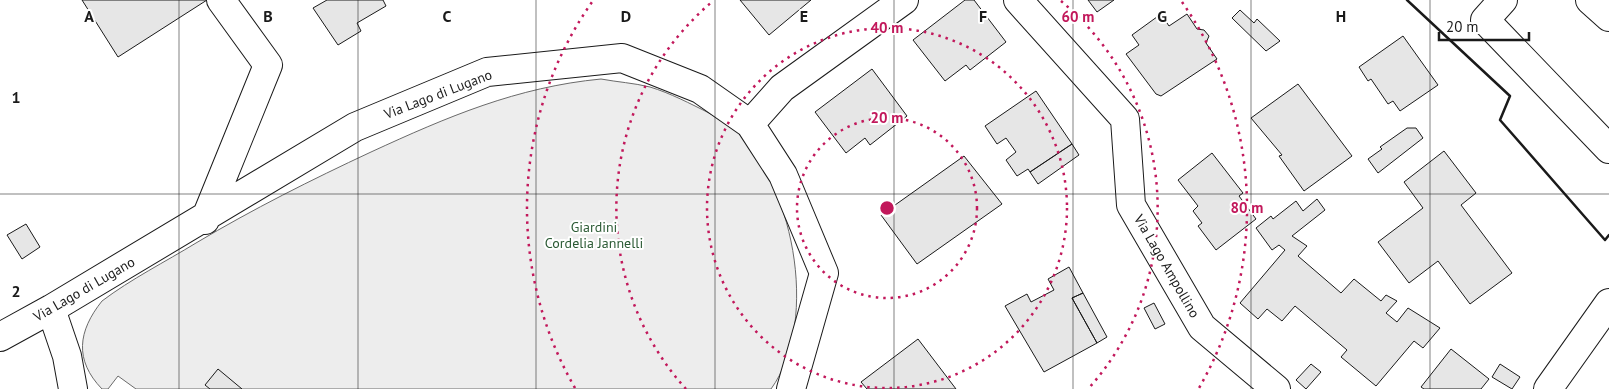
<svg xmlns="http://www.w3.org/2000/svg" width="1609" height="389" font-family="'PT Sans',sans-serif">
	<rect width="100%" height="100%" fill="#fff"/>
	<path fill="#ededed" stroke="#6a6a6a" d="M601,79C617,82 634,83 650,87C670,93 691,104 709,113C715,117 723,120 729,124C793,177 821,320 771,389H136L118,376L108,389H102C74,360 78,331 102,301C131,279 165,262 196,243C253,209 311,180 371,152C447,117 517,87 601,79Z"/>
	<path fill="#e6e6e6" stroke="#1a1a1a" d="M82,0H207L118,57Z
		M327,0H383L386,6L357,23L361,31L338,45L313,8Z
		M740,0H811L769,35Z
		M965,0H974L1006,42L970,70L966,65L945,81L913,40Z
		M1088,0H1114L1097,12Z
		M1240,10L1254,23L1257,19L1280,41L1266,51L1232,18Z
		M1161,14L1169,26L1187,14L1197,29L1204,30L1209,36L1206,43L1217,59L1161,96L1156,94L1126,54L1139,45L1132,35Z
		M1403,36L1438,85L1400,111L1393,101L1388,104L1371,79L1368,81L1359,67Z
		M872,69L907,116L870,145L865,138L846,153L815,112Z
		M1298,84L1352,156L1304,191L1279,156L1282,155L1251,118Z
		M1036,91L1072,144L1030,172L1028,169L1017,176L1006,160L1016,152L1006,138L997,144L985,126Z
		M1407,128H1416L1423,138L1378,173L1368,159L1382,149L1380,147Z
		M1072,144L1079,155L1038,184L1030,172Z
		M1444,151L1476,193L1461,205L1512,273L1470,304L1438,261L1409,283L1378,242L1423,208L1404,182Z
		M1212,153L1243,193L1239,196L1256,219L1216,250L1198,226L1202,223L1193,211L1198,206L1178,180Z
		M964,156L1002,204L917,264L881,215Z
		M1317,199L1325,210L1292,236L1307,246L1298,256L1341,293L1354,279L1381,301L1386,295L1397,301L1386,313L1397,322L1408,308L1440,328L1423,348L1414,341L1376,386L1341,357L1347,350L1295,306L1282,321L1267,309L1258,319L1240,303L1285,250L1279,245L1272,250L1256,228L1271,216L1273,219L1296,201L1303,211Z
		M26,224L40,247L22,259L7,235Z
		M1069,267L1083,293L1072,298L1097,343L1044,372L1005,306L1027,294L1031,302L1054,290L1048,279Z
		M1083,293L1107,337L1097,343L1072,298Z
		M1154,303L1165,324L1155,329L1144,308Z
		M918,339L956,389H867L861,382Z
		M1451,349L1489,379L1481,389H1424L1421,387Z
		M1311,364L1321,372L1306,389L1296,380Z
		M1500,364L1520,377L1512,389L1492,377Z
		M218,369L242,389H210L205,385Z"/>
	<g fill="none" stroke-linecap="round" stroke-linejoin="round">
		<defs>
			<path id="minor" d="M1018,0L1125,119L1131,205L1202,327L1276,389
				M1503,0L1485,20L1609,149
				M1590,0L1609,17
				M750,124L782,88L904,0
				M205,220L268,65L221,0
				M51,309L67,356L73,389
				M0,337L51,309L355,127L487,72L622,58L700,89L750,124L783,175L824,273L791,389
				M1548,389L1609,303"/>
		</defs>
		<use href="#minor" stroke="#1a1a1a" stroke-width="30"/>
		<use href="#minor" stroke="#fff" stroke-width="28"/>
		<path stroke="#1a1a1a" stroke-width="2.5" d="M1407,0L1510,96L1500,120L1605,240L1609,235"/>
	</g>
	<path fill="none" stroke="#1a1a1a" stroke-width="1" stroke-opacity="0.55" d="M179,0V389M358,0V389M536,0V389M715,0V389M894,0V389M1073,0V389M1251,0V389M1430,0V389M0,194H1609"/>
	<g fill="none" stroke="#c2185b" stroke-width="2.5" stroke-dasharray="2.5 5">
		<circle cx="887" cy="208" r="90"/>
		<circle cx="887" cy="208" r="180"/>
		<path d="M686 389A270 270 0 0 1 713 1M1061 1A270 270 0 0 1 1088 389"/>
		<path d="M575 388A360 360 0 0 1 592 2M1182 2A360 360 0 0 1 1199 388"/>
	</g>
	<g text-anchor="middle" dominant-baseline="central" stroke-width="4" stroke-linejoin="round" paint-order="stroke">
		<g font-size="14" fill="#1a1a1a" stroke="#fff">
			<text transform="translate(438 94) rotate(-21)">Via Lago di Lugano</text>
			<text transform="translate(1167 266) rotate(60)">Via Lago Ampollino</text>
			<text transform="translate(84 289) rotate(-30)">Via Lago di Lugano</text>
		</g>
		<g font-size="14" fill="#2b5a34" stroke="#fff">
			<text x="594" y="227">Giardini<tspan x="594" dy="16">Cordelia Jannelli</tspan></text>
		</g>
	</g>
	<g font-size="16" text-anchor="middle" font-weight="bold" fill="#1a1a1a" stroke="#fff" stroke-width="4" stroke-linejoin="round" paint-order="stroke">
		<text x="89" y="22">A</text>
		<text x="268" y="22">B</text>
		<text x="447" y="22">C</text>
		<text x="626" y="22">D</text>
		<text x="804" y="22">E</text>
		<text x="983" y="22">F</text>
		<text x="1162" y="22">G</text>
		<text x="1341" y="22">H</text>
		<text x="16" y="103">1</text>
		<text x="16" y="297">2</text>
	</g>
	<circle cx="887" cy="208" r="8" fill="#c2185b" stroke="#fff" stroke-width="2.5"/>
	<g font-size="15" text-anchor="middle" font-weight="bold" fill="#c2185b" stroke="#fff" stroke-width="4" stroke-linejoin="round" paint-order="stroke">
		<text x="1078" y="22">60 m</text>
		<text x="887" y="33">40 m</text>
		<text x="887" y="123">20 m</text>
		<text x="1247" y="213">80 m</text>
	</g>
	<path d="M1439 32v8h90v-8" fill="none" stroke="#1a1a1a" stroke-width="2.5"/>
	<text x="1446" y="32" font-size="15" fill="#1a1a1a" stroke="#ffffff" stroke-width="4" paint-order="stroke">20 m</text>
</svg>
